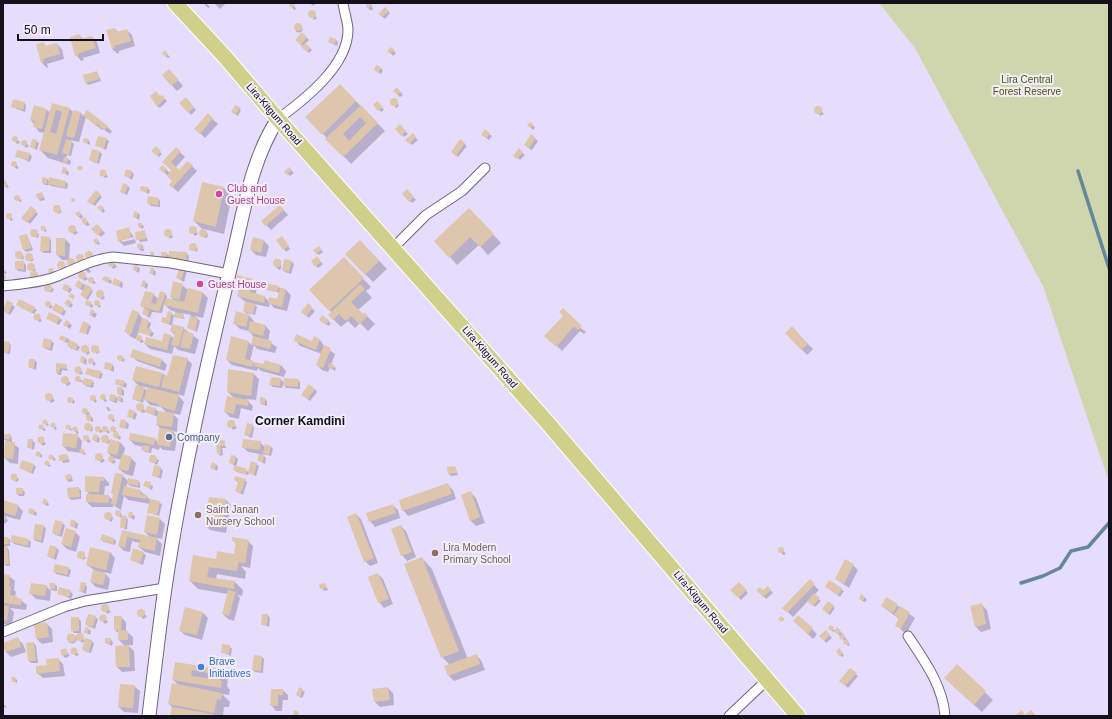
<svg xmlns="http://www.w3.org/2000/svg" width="1112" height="719" font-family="Arial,sans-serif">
	<rect width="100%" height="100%" fill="#e6ddfd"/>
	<path fill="#cfd5ad" d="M879,3H1109V482L1043,286L915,48Z"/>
	<path fill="#0003" fill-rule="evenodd" d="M203,3H206L210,7L208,8Z
		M214,3H226L220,9Z
		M309,3H315L314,6Z
		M370,3L372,6L373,10H370L368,8Z
		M293,4L296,9L294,10L291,5Z
		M385,8L390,13L385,19L380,14Z
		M313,11L317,18L314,20L310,13Z
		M295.5 29a3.5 3.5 0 1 1 7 0a3.5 3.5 0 1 1-7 0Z
		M115,29L118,32L127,30L132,35L135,46L119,51V53L118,54L112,49Z
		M302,33L309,40L305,44L312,50L309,53L296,40Z
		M79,35L83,39L92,37L97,42L100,53L83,58L84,60L81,61L76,55Z
		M336,40L338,42L337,46L329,42Z
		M43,43L47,47L57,44L62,49L64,59L47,64L48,67L47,68L42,63Z
		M391,48L396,53L393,56L389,51Z
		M165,52L170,57L168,58L163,54Z
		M380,68L383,70L381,74L375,70Z
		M97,72L101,81L88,85L86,83Z
		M174,75L183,86L177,91L163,76Z
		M397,88L403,95L400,97L394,91Z
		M348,93L385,131L351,164L307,117Z
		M162,96L167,101L160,108L157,106Z
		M186,99L196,110L191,115L180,103Z
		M395,99L399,106L396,108L391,101Z
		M377,102L384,110L381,112L379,110Z
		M24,103L26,105L25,112L12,107Z
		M53,104L70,109L74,113H81L83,116L88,111L112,131L110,134L103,129L102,130L86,117L79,142L70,140L74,144L71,156L67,155L66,158L71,161L70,165L48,158L40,150L45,133L39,132L31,120L35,106L47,110L51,113Z
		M239,108L241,110L238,116L235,114Z
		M819,108L824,114L820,116L816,110Z
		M208,115L218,124L205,138L196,129Z
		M530,124L535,127L533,130L529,126Z
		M400,125L408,134L404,137L396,129Z
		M489,134L492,136L489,140L482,135Z
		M413,135L418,140L412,145L407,140Z
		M531,136L538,141L532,150L527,147Z
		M16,137L20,143L17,144L13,139Z
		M106,139L109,141L106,150L96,145Z
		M88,140L90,142V145L84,142Z
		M25,141L29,146L26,148L22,143Z
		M36,141L39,143L37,150L31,147Z
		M464,143L467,146L458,157L454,154Z
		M156,148L162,154L159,157L153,151Z
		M176,148L185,157L176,167L180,171L188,162L197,171L178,192L170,185L174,181L160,169L162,166L170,173L173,171L163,162Z
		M519,150L525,155L520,160L515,155Z
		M100,152L102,154L99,164L93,162L90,160Z
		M29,154L32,156L30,162L16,156Z
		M15,163L19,168L16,169L12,164Z
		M64,168L69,172L68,176L63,172Z
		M289,168L294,173L290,176L286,172Z
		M104,171L108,177L105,178L101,173Z
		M131,171L134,174L132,180L126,176Z
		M47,179L50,182H66L68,184L67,189L51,186L49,184V185H45L43,183Z
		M5,182L9,187L7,188L3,184Z
		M203,183L224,188L232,196L224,234L204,229L208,234L207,238L203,237L201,234L202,229L194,221Z
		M127,185L130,188L127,195L121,192Z
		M147,188L150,190L149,194L141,190Z
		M407,190L416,200L412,203L403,194Z
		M97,192L102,197L95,206L91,203Z
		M42,193L45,200L40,201L37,195Z
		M18,196L22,201L20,202L16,197Z
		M158,198L160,201V207L151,206L148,203Z
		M57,206L62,212L58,214L54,208Z
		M280,206L288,215L271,230L266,225Z
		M31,207L38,214L30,224L23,218Z
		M103,208L105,211L103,213L101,211Z
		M138,213L140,215L139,220L134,217Z
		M9,214L13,220L11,221L7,216Z
		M81,214L83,217L81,219L78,216Z
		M477,217L501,243L488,255L479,245L457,265L450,257Z
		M87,221L90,225L87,226L85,224Z
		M141,224L144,226L143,229L139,227Z
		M97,225L105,233L101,237L93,229Z
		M43,226L47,231L45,232L41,227Z
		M73,226L78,233L74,235L70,228Z
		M194,228L198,234L195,236L190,230Z
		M128,229L134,237L122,240V242L135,239L136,243L124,246L119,241Z
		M33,231L39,234L38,238L32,235Z
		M144,231L148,241L140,242L136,233Z
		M169,231L173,237L170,239L165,233Z
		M27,235L33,250L27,252L24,250Z
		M49,238L51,240V253H44L41,251Z
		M65,239L70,244L69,260L72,259L76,265L73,267L68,260H62L57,255Z
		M97,239L100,244L98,245L96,243Z
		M284,240L290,249L286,252L284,249Z
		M264,241L269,246L266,257L256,255L251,250Z
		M141,244L143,246L144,251H141L139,249Z
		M191,245L198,248L197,252L190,249Z
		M321,249L323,252L319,255L316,253Z
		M368,249L387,269L373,282L365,274Z
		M18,252L24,256L23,260L16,256Z
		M87,253L92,254L94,257L89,259L86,257Z
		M166,253L170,256L186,253L189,256L188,262L172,261L170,258H165L162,256Z
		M30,254L34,260L31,262L27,256Z
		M81,255L85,262L82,264L77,257Z
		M279,259L281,261V269L279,270L275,266L276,260Z
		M344,259L371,287L366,291L372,298L358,310L363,315L364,313L375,324L368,331L360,323L355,328L348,321L341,327L329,315L332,313L311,290Z
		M319,260L323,264L318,268L316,266Z
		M23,262L26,265V272L18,271L16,269Z
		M62,262L67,268L63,270L59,264Z
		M292,262L294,264L291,274L285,272L283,270Z
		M109,263H114L117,267L113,269Z
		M32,264L36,270L34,272L39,279H33L31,275L34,273L28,266Z
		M87,266L91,272L88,273L84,268Z
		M135,266L140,268L139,273L134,270Z
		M185,268L187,271L184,282L177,278Z
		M3,269L7,273L5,274L3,273Z
		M153,269L156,272L155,276L150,273Z
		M83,273L88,279L84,281L80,275Z
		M92,278L96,283L93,284L89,279Z
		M109,279L112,281L111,284L103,280Z
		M253,280L258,285L278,287L286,290L291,295L287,311L274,308L270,303L269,307L254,304L257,307L255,315L247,313L254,321V323L265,325L270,331L268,341L277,347L275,353L257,349L254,345L250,361L256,364L281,365L286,371L284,377L261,371L258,368L257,371L232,365L227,360L248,342L252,345L254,337L249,331L240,329L235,324L248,315L244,311L246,302L238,296L240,285L237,281ZM258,286L260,288L280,293L278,300L269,302L265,297L255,295Z
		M121,281L123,284L122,288L113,284Z
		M143,281L148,284L147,289L142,286Z
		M82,283L93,291L87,302L93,305V308L86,305L88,300L81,295L83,291L76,286Z
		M182,285L188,290L203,293L208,298L203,318L195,316L200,321L197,332L188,328L191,315L182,313L185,319L176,317V318L174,316L172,325L183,328L199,340L195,354L178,350L174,346L172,354L150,349L145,344L162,342L171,336L174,339L175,335L171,331L173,326L162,322L167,319L168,312L175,316L176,312L170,310L164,304L162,313L152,312L150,318L143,314L145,309L141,305L153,294L159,300L165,294L167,296L166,299L174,301L171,297Z
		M47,286L54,289L52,293L46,289Z
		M69,287L72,289L70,293L63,289Z
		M101,292L105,298L102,300L97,294Z
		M68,300L73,305L71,308L65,303Z
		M7,301L15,307L10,315L3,311Z
		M97,301L101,306L99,308L95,302Z
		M49,302L53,307L50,309L46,303Z
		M55,305L66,311L64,316L53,310Z
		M308,305L315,311L309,318L304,314Z
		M20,307L34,308L37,310L34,314Z
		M94,312L97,314L95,318L90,315Z
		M138,313L143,319L151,323L149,330L154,333L152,337L139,331L136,339L131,337L126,332Z
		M38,314L42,321L39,322L35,316Z
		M564,316L586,332L584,334L580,331L562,351L546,335Z
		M322,317L331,323L329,326L322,322Z
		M59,318L62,320L59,325L48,319Z
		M69,323L72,325L70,329L64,325Z
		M89,324L91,327L88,335L81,331Z
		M786,333H797L813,349L807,355Z
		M140,336L144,342L141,343L137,338Z
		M67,338L80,347L78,351L70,348L69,344L60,339Z
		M295,340L313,342L320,340L324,346L335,354L331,365L336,368L335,371L330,368L328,372L322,370L317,365L322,354L300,346Z
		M51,341L54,343L52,351L46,349L43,347Z
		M9,343L11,345L10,354L5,353L3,346Z
		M86,346L90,353L87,355L82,348Z
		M96,346L100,352L97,354L92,348Z
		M134,350L162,360L167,365L165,371L137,361L132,356Z
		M119,356L125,359L124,362L118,359Z
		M85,358L87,360L86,365L81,362Z
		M92,359L96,364L94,366L90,360Z
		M187,359L192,364L184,396L177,394L184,402L180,415L172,413L178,419L177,432L172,431L177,436L175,451L163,450L160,447L159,450L152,448L151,453L145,452L143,450V447L135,445L130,440L155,439L158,442L162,430L157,425L158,417L146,412L156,409L158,412L167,413L161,407L150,405L144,398L143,403L133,399L140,387L133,380L162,373L168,377ZM142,386L148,388L147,391Z
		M35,360L37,363L36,370L29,367Z
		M57,364L66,365L68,371L62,370L61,375H59L57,373Z
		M112,364L114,367V372L105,368Z
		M79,367L83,373L80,375L76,369Z
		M100,372L103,374L101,379L86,374Z
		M254,374L259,379L256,400L246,399L253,406L252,411L241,408L239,419L230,417L225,412L234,398L228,392Z
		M66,377L71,384L67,386L63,380Z
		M77,377L84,382L92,381L94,383L93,388L86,386L82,382H78L76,380Z
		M281,379L284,383L298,380L300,382V389L286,388L283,384L282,388L273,387L270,384Z
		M124,382L127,384L126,388L116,384Z
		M122,388L124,391V396L118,394Z
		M315,389L317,392L310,401L305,397Z
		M50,394L55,401L51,403L46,396Z
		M103,395L107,401L105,402L101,397Z
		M93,396L97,401L95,403L91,397Z
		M115,396L119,399L121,397L123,399V403L117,400V403L113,402L110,400Z
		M70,398L75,401L74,404L69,401Z
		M265,399L267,401V406L261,404Z
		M141,405L146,412L142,413L137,407Z
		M106,407H108L111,411H108Z
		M86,409L90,414L87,416L84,410Z
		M135,412L137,414L135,420L128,416Z
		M112,415L115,421L113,422L109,417Z
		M91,416L93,419V422L87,420Z
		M45,420L49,425L47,426L43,421Z
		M232,421L237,428L233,430L228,423Z
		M126,422L129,424L128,429L120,427Z
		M54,424L57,429L55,430L52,425Z
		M86,424L93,428L92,432L85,428Z
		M69,425L72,430L76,428L79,433L77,434L74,429L71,431L67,426Z
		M252,425L254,428L252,438L245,435Z
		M42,426L46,430L44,431L40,427Z
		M99,427L103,432L100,433L96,428Z
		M106,427L110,432L108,434L104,428Z
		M113,427L117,432L115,433L121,437L120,440L114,436L115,434L111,428Z
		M3,435H10L12,438V443L19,448L18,464L10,463L5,458L7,441L3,439Z
		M77,435L82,441L81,449L86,454L84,455L82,453L68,451L63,446Z
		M87,436L91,442L88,443L84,438Z
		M98,436L100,439L99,443L93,440Z
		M106,436L109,440L120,442L125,448L123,456L131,458L136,463L133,476L125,474L119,469L122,460L113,458L116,462L113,464L111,462L109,458L112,457L108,453L110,442L107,444L102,438Z
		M42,438L46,444L43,446L38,440Z
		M32,440L35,443L34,450L28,447Z
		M224,441L226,448H222L223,455L220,456L218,453L217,442Z
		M260,442L265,447H271L273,449L271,456L262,454L266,458L265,464L258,460L260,454L248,452L243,447Z
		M37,452L42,455V458L37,455Z
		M100,454L105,461L101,463L97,456Z
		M52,455L56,460L54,461L50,456Z
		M67,455L70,462L63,463L60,456Z
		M152,457L159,460L157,465L151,461Z
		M236,457L238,459L236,467L249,472L256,464L259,466L256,476L249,473L248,475L237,472L234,470L235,466L231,463Z
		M47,462L51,466L49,467L45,463Z
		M216,464L218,467L217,471L211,468Z
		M34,465L36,467L33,474L20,468Z
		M3,466L4,467V474H3Z
		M455,467L458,475L451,476L449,474Z
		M160,468L163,470L161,479L153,475Z
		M15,474L19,480L16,482L12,476Z
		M71,475L73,481L69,482L66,479Z
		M122,475L128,481H138L140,483V488L130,486L127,483L126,488L140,491L151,500L162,504L159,516L148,512L150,504L128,500L124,496L121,510L113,505V507H92L87,502L90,495L86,491L104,478L109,483V486H105L104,496H108L113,500L114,495L112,493Z
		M235,480H245L247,482L243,495L236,491L239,483Z
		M145,482L153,486L152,490L145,486Z
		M448,485L453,490L456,499L408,516L403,510Z
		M78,488L81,490V499L71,500L69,498L68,489Z
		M22,489L25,492L24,496H19L17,494Z
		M470,492L476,498L485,523L476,526L471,521L462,495Z
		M210,498L226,500L231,505L226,533L210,530L205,525Z
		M47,502L49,504L48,506L45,505Z
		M3,505L18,506L23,511L20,520L5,516L8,521L4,524Z
		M392,505L398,510L400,518L375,527L370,521Z
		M34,511L37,513L36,516L29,512Z
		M120,512L122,516L128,519L127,530L121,527L122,518L116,515Z
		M130,513L135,516L134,520L129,517Z
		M106,514L113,517L112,522L105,518Z
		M356,514L361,519L378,563L370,566L365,561Z
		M160,519L165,524L162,539L156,538L162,544L160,556L145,552L139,547L140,543L132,541L130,552L124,551L119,546L123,531L151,538L145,532Z
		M76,522L78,524L77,529L71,526Z
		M62,523L65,525L62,537L56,535L53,533Z
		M44,526L46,529L43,543L36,541L34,539Z
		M401,526L406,531L416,557L407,561L402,555Z
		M75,532L80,537L76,552L67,549L62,544Z
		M103,536L114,539L116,541L115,545L104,542L101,540Z
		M3,538H8L11,541L29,540L31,542L30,548L14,544L10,540V546H6L9,550L10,566H6L4,564L3,548H5L3,545Z
		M233,540L248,541L253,546L250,568L241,566L246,572L245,579L217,574L216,579L235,582L243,590L242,596L237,595L240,598L234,621L228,619L223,614L228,594L198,589L190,581L194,556L220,560L234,555L236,544Z
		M56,548L59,550L56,560L51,558L48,556Z
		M782,549L786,554L783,555L779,550Z
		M82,552L86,558L83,560L78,554Z
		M110,552L115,558L111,574L104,572L110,579L108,590L96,587L91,582L94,570L87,565Z
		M143,553L146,555L143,565L131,560Z
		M422,558L432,569L468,659L476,655L481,660L485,670L454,681L449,676L446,667L450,665L442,657Z
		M853,565L858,570L849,588L836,579Z
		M68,568L71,570L69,577L56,574L54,571Z
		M378,574L383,579L393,604L384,608L379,602Z
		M9,576L15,581L14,590L16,592L15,596L27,605L26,610L10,608L14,612L12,625L3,624V583Z
		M810,581L819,590L814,595L821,601L815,607L808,601L793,617L784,608Z
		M739,583L748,593L741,600L732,590Z
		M50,584H54L57,586V591L51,590L50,601L36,599L31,594L46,586L51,591Z
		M85,584L87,587L86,594L80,591Z
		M325,584L328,590L324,591L320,585Z
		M768,587L773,593L766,599L758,590L764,591Z
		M829,589H841L844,591L840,597Z
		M70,591L73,594L71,599L58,593Z
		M865,597L867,600L865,602L862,601Z
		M981,604L987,610L991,629L981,632L975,626Z
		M897,605L915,618L906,634L896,625L899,619L882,606Z
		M106,606L111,612L107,614L103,608Z
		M833,606L835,608L830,615L825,612Z
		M185,609L203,613L208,618L202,640L185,635L180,630Z
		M142,611L147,617L143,619L139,613Z
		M268,615L270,618L269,627L262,624Z
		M103,616L108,622L105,624L100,618Z
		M95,617L98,619L95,629L88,626L86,624Z
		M121,617L126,622V631L133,637V645H128L134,651L135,671L122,672L117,667L125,646L119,640V634L115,630Z
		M78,618L81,621V633H74L72,630Z
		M794,621L812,629L817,634L813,639Z
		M46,623L52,629L53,642L42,644L37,639Z
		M831,627L835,631L833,632L830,628Z
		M89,629L91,631L90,635L85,632Z
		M837,629L843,634L850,645L848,646L836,631Z
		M826,631L832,638L826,643L820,636Z
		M67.5 639a4.5 4.5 0 1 1 9 0a4.5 4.5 0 1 1-9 0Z
		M81,635L85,641L82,643L77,637Z
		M18,639L23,644L26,652L11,657L6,652Z
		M110,639L113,642L112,646L106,643Z
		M92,641L94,644L91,653L86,652L83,649Z
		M34,643L36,646L38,663H31L29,661Z
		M223,645L232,648L231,656L222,652Z
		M75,649L79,655L76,656L71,650Z
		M66,650L70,656L65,658L63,655Z
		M842,652L844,656L842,657L840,655Z
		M262,657L264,659L263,673L255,672L253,670Z
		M58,659L63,664L65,676L43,678L37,673Z
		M176,663L220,670L228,678L227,686L230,690L229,695L222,694L230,702L229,707H224L223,716H171L172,707L169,704L180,686L173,680Z
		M957,666L993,700L982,712L953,686Z
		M850,669L858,676L848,688L841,681Z
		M15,678L17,680V683L13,681Z
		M134,686L140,691L138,713L124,712L119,707Z
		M388,688L393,693L394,705L380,707L375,702Z
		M272,690H283L288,695V700H283L282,711H276L271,705Z
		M302,690L305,692L302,698L297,695Z
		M3,704L6,706L7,708L3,707Z"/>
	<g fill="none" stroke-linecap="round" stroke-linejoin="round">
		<path stroke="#648899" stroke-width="3.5" d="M1078,171L1109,268
			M1021,583L1043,576L1060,568L1071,551L1088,547L1109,523"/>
	</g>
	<path fill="#dec6ad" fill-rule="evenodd" d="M289.5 5a2.5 2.5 0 1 1 5 0a2.5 2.5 0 1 1-5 0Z
		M366,3H370L371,7L367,8Z
		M385,7L389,11L382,17L378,14Z
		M308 14a4 4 0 1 1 8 0a4 4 0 1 1-8 0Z
		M294 27a4 4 0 1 1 8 0a4 4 0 1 1-8 0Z
		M115,28L116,32L127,29L131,41L114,46L115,48L112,49L106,30Z
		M302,32L307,37L301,45L295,40Z
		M79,34L81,39L92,36L96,48L79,53V55L75,56L70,37Z
		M330,37L336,39L335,44L328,42Z
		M44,42L45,46L57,43L60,54L43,59L44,62L41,63L36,44Z
		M305,43L310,47L307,52L301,47Z
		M391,47L395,50L390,54L387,51Z
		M165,50L168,54L165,57L162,53Z
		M376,65L381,67L378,73L374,70Z
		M169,69L179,80L171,86L162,75Z
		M97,71L99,79L85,83L83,75Z
		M340,84L356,101L322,135L305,117Z
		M397,87L401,92L397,95L393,91Z
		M156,91L160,96L162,95L165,98L157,107L150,96Z
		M186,97L194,107L188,113L179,103Z
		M390 102a4 4 0 1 1 8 0a4 4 0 1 1-8 0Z
		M13,99L25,102L23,110L11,107Z
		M377,101L383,107L378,111L373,105Z
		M52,103L70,108L57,155L39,150ZM56,110L62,112L56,134L50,132Z
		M34,105L47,109L42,129L33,127L35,121L30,120Z
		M235,105L240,107L236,115L231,112Z
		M361,105L378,123L343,157L325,139ZM360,117L366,123L349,141L343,134Z
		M814 110a4 4 0 1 1 8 0a4 4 0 1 1-8 0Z
		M73,110L81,112L74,138L66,136Z
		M87,110L108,126L104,130L97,124L96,126L83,115Z
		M208,113L213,118L200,134L194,129Z
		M530,122L533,124L531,128L527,126Z
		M400,124L406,131L401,136L395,129Z
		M485,129L490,133L487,138L481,135Z
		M413,133L416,137L409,144L405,140Z
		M531,134L536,138L529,148L524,145Z
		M12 139a3 3 0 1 1 6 0a3 3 0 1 1-6 0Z
		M98,136L107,138L104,148L95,146Z
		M84,138L89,139L87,144L83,142Z
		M32,139L37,140L35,149L30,147Z
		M66,139L72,141L69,155L62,153Z
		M460,139L465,143L456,156L451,152Z
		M21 143a3 3 0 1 1 6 0a3 3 0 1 1-6 0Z
		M156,146L161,151L157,156L151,151Z
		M176,147L181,151L171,162L179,170L187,161L193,165L172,188L169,185L172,181L167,176L171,170L162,162Z
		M519,148L523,152L517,159L513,156Z
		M92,149L100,151L97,163L89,160Z
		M17,150L30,153L28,160L15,157Z
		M64,157L69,158L67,163L63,162Z
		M11 164a3 3 0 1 1 6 0a3 3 0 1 1-6 0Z
		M162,165L167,169L164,173L159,169Z
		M77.5 168a2.5 2.5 0 1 1 5 0a2.5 2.5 0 1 1-5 0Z
		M63,167L67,168L66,174L61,173Z
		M289,167L292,170L287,175L284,172Z
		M126,169L132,171L130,178L124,176Z
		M99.5 173a3.5 3.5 0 1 1 7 0a3.5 3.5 0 1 1-7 0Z
		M42,177L47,178V184L42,183Z
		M49,177L66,181L65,188L48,184Z
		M5,180L8,185L4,187L3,181Z
		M202,182L224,187L216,227L193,221Z
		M123,183L128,185L125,193L120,192Z
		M141,186L148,187L147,192L140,191Z
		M407,189L414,197L409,202L402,194Z
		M96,190L101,194L92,205L87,201Z
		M42,192L43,198L37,199L36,194Z
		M14 198a3 3 0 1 1 6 0a3 3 0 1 1-6 0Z
		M148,196L159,198L158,205L147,204Z
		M71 200a2 2 0 1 1 4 0a2 2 0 1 1-4 0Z
		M101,205L104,208L100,211L97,207Z
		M280,205L284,210L265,226L261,221Z
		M53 209a4 4 0 1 1 8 0a4 4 0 1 1-8 0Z
		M31,206L37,211L27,223L21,218Z
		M469,208L494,234L480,247L470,237L449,258L434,241Z
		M79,211L81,214L78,217L75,213Z
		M134,211L138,212L137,218L133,217Z
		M6 216a3 3 0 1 1 6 0a3 3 0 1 1-6 0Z
		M85,217L88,222L84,225L81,220Z
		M138,223H142L141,228L138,227Z
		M97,224L103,230L98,236L91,229Z
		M68 229a4 4 0 1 1 8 0a4 4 0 1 1-8 0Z
		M40.5 228a2.5 2.5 0 1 1 5 0a2.5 2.5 0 1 1-5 0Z
		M189 230a4 4 0 1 1 8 0a4 4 0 1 1-8 0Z
		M129,227L131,238L118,242L116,231Z
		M30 233a4 4 0 1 1 8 0a4 4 0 1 1-8 0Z
		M199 233a4 4 0 1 1 8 0a4 4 0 1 1-8 0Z
		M164 233a4 4 0 1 1 8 0a4 4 0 1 1-8 0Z
		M145,230L146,239L136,240L135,232Z
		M27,234L31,248L23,250L19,236Z
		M41,236L50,237L49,251H40Z
		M282,236L289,246L283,250L276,240Z
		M253,237L264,240L261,253L250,250Z
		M56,238H65V256L56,255Z
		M97,238L99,241L95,244L93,240Z
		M360,240L379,261L365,275L345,254Z
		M141,243L142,249H138L137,244Z
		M189 247a4 4 0 1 1 8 0a4 4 0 1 1-8 0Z
		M319,246L322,250L316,254L313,250Z
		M151,251L154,252V258L150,257Z
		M169,251L187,252L186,260L169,259Z
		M85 255a4 4 0 1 1 8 0a4 4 0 1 1-8 0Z
		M15 255a4 4 0 1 1 8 0a4 4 0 1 1-8 0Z
		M161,252H167V256H161Z
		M25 257a4 4 0 1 1 8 0a4 4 0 1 1-8 0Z
		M76 258a4 4 0 1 1 8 0a4 4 0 1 1-8 0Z
		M317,256L321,262L315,267L311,261Z
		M344,257L364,278L329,311L309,290Z
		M67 262a4 4 0 1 1 8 0a4 4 0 1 1-8 0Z
		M273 263a4 4 0 1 1 8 0a4 4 0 1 1-8 0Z
		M284,259L292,261L289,272L282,270Z
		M109,260L115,262L113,267L108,266Z
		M15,261H24V270L15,269Z
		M57 265a4 4 0 1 1 8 0a4 4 0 1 1-8 0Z
		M27 267a4 4 0 1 1 8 0a4 4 0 1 1-8 0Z
		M134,264L138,265L137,271L133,270Z
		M180,266L185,268L181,280L176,278Z
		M53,268L54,274L49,275L48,269Z
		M151,268H154L153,274H149Z
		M30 275a4 4 0 1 1 8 0a4 4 0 1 1-8 0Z
		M78 275a4 4 0 1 1 8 0a4 4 0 1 1-8 0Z
		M3,274L6,276L5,281H3Z
		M237,275L253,279L250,292L265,296L264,303L237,296L240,283L236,282Z
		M104,276L110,278L108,282L102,280Z
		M88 280a3 3 0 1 1 6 0a3 3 0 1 1-6 0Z
		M114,278L121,281L120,286L112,284Z
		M78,280L83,283L80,289L75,286Z
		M143,280L146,281L145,287L141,286Z
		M173,281L183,284L179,300L170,297Z
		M258,281L279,286L277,292L257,286Z
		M64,284L70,286L68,291L62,289Z
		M86,284L92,288L86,299L80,295Z
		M360,284L365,289L351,302L363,314L364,312L368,316L359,324L351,316L346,321L339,314L333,320L328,315Z
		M44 288a4 4 0 1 1 8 0a4 4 0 1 1-8 0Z
		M188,288L203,292L198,313L164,305L166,298L184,302Z
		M280,288L286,289L282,307L268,303L269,297L277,299Z
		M96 294a4 4 0 1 1 8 0a4 4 0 1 1-8 0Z
		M145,291L154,293L151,303L156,304L160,291L166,293L159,312L140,306Z
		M71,293L75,296L73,300L68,296Z
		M19,299L35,307L32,313L16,305Z
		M68,299L72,302L68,307L64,303Z
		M94 303a3 3 0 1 1 6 0a3 3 0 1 1-6 0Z
		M7,300L13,303L8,314L3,311Z
		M86,300L92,302L90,306L85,305Z
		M45 304a3 3 0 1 1 6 0a3 3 0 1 1-6 0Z
		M245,301L255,304L253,314L243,311Z
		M55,303L64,308L62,314L52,310Z
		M308,303L313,308L306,316L301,312Z
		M144,308L149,310L148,316L142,314Z
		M563,308L582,326L578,330L574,326L556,347L544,336L563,316L559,312Z
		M91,309L95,311L92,316L89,315Z
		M132,310L139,312L131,335L124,332Z
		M168,311L172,312L169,324L161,322L162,317L166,318Z
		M236,311L249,315L246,327L233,324Z
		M49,312L60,317L57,323L46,319Z
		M175,312L184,314L183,319L174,317Z
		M33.5 317a3.5 3.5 0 1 1 7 0a3.5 3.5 0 1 1-7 0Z
		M322,315L329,320L326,325L319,320Z
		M190,316L198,318L195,331L187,328Z
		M142,318L149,320L147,328L152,330L150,336L138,332Z
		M66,320L70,322L67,327L63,325Z
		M83,321L89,324L86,334L79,332Z
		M250,321L266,325L263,336L248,332Z
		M172,324L184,327L179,346L171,345L175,332L170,331Z
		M792,326L808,344L801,350L785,333Z
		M184,331L194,334L190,349L180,347Z
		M164,333L171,335L167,350L144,344L146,337L162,341Z
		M296,334L312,341L314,336L320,339L316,350L294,341Z
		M136 338a3 3 0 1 1 6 0a3 3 0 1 1-6 0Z
		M61,335L67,338L65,342L59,339Z
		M231,336L249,341L245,359L254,361L252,367L226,360Z
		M253,336L272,341L270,349L251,344Z
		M44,338L52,340L50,349L42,347Z
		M69,340L78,344L76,350L67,346Z
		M3,341L10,342L8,353L3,352Z
		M91 349a4 4 0 1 1 8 0a4 4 0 1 1-8 0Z
		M81 349a4 4 0 1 1 8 0a4 4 0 1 1-8 0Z
		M324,345L331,348L323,368L316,365Z
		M133,349L162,359L160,367L130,357Z
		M117 358a3 3 0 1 1 6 0a3 3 0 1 1-6 0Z
		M173,355L188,358L179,392L161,387L164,375L167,376Z
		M81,356L85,357L84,363L80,362Z
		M88 361a3 3 0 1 1 6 0a3 3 0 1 1-6 0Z
		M29,359H35L34,368L28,367Z
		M265,360L281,365L279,373L254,366L255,362L263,364Z
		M105,362L113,364L111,370L104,369Z
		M56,363L67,364L66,369L60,368L59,373H56Z
		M329,363L334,365L333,369L328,367Z
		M136,366L163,373L159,387L132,380Z
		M74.5 370a3.5 3.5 0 1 1 7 0a3.5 3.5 0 1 1-7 0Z
		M87,368L101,371L99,378L85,374Z
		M228,369L254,373L251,396L227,392Z
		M75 379a3 3 0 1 1 6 0a3 3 0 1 1-6 0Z
		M61 380a4 4 0 1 1 8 0a4 4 0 1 1-8 0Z
		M271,377L281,378L280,386L269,385Z
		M84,378L93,380L91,386L82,384Z
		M284,378L299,379L298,387L283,386Z
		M116,379L125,381L124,386L115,384Z
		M309,384L315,389L308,399L301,395Z
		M136,385L145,387L141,401L132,399Z
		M117,387H122V394H117Z
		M147,387L179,395L175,411L158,406L159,404L144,400Z
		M45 397a4 4 0 1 1 8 0a4 4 0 1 1-8 0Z
		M100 397a3 3 0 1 1 6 0a3 3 0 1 1-6 0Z
		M110,394L116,395L115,401L109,400Z
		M90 398a3 3 0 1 1 6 0a3 3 0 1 1-6 0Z
		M118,396H121V401H117Z
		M227,396L249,400L248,406L236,404L234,414L224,412Z
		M260,397L265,398V404H260Z
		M67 400a3 3 0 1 1 6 0a3 3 0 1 1-6 0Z
		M136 407a4 4 0 1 1 8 0a4 4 0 1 1-8 0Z
		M147,406L156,408L154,415L145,412Z
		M82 411a3 3 0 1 1 6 0a3 3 0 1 1-6 0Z
		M129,409L135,411L133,418L127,417Z
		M158,411L174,413L172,427L156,425Z
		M108 417a3 3 0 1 1 6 0a3 3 0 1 1-6 0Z
		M86,415H91V421L86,420Z
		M121,419L127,421L125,429L119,427Z
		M42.5 422a2.5 2.5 0 1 1 5 0a2.5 2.5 0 1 1-5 0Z
		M227 424a4 4 0 1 1 8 0a4 4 0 1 1-8 0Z
		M50.5 425a2.5 2.5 0 1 1 5 0a2.5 2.5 0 1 1-5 0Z
		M247,423L253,424L250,436L244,435Z
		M84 427a4 4 0 1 1 8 0a4 4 0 1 1-8 0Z
		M38.5 427a2.5 2.5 0 1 1 5 0a2.5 2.5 0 1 1-5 0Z
		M65.5 427a2.5 2.5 0 1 1 5 0a2.5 2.5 0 1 1-5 0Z
		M102 429a3 3 0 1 1 6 0a3 3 0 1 1-6 0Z
		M95 429a3 3 0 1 1 6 0a3 3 0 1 1-6 0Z
		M110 429a3 3 0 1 1 6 0a3 3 0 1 1-6 0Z
		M72.5 429a2.5 2.5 0 1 1 5 0a2.5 2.5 0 1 1-5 0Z
		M159,428L172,430L170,447L157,445Z
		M113 435a3 3 0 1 1 6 0a3 3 0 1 1-6 0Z
		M63,433L78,434L76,448L62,446Z
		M130,433L156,438L154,445L129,440Z
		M3,434H11L10,439H3Z
		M94,434L98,435L97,441L92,440Z
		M83 438a3 3 0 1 1 6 0a3 3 0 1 1-6 0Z
		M101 439a4 4 0 1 1 8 0a4 4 0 1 1-8 0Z
		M37.5 440a3.5 3.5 0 1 1 7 0a3.5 3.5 0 1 1-7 0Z
		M28,439H33L32,448H27Z
		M110,439L120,442L117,455L107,453Z
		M243,439L261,441L260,450L242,448Z
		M225,440V446H220L221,454H217L216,441Z
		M5,441L15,442L13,459L4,458Z
		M265,444L271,446L269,455L263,453Z
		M143,445L150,446L149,452L141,450Z
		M79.5 451a2.5 2.5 0 1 1 5 0a2.5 2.5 0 1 1-5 0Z
		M35.5 454a2.5 2.5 0 1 1 5 0a2.5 2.5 0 1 1-5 0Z
		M95 457a4 4 0 1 1 8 0a4 4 0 1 1-8 0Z
		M67,454L68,460L59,461V455Z
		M122,454L132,457L128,471L118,469Z
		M259,454L264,455L263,462L257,460Z
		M48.5 457a2.5 2.5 0 1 1 5 0a2.5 2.5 0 1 1-5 0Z
		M231,455L236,456L234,464L229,463Z
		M149 459a4 4 0 1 1 8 0a4 4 0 1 1-8 0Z
		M108 459a3 3 0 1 1 6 0a3 3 0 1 1-6 0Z
		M22,460L34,464L31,473L19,468Z
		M44.5 463a2.5 2.5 0 1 1 5 0a2.5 2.5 0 1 1-5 0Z
		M251,461L257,463L254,475L248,473Z
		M212,462L216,464L215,470L210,468Z
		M154,465L161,467L159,477L152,476Z
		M234,465L247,469L246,474L233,470Z
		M455,466L457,473L448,474L447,467Z
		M115,473L123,474L116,505L111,504L113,494L111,493Z
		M10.5 477a3.5 3.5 0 1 1 7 0a3.5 3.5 0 1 1-7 0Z
		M71,474V479L66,480L65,475Z
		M85,476L104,477V481H100L99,492H85Z
		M235,476L246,479L241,493L235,491L238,482L234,480Z
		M128,478L139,480L138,486L127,484Z
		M145,481L151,482L150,488L143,486Z
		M448,483L452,494L402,511L399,500Z
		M124,486L141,490L140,494L147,495L146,499L122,495Z
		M79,487L80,497L68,498L67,488Z
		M16,488H23V494H16Z
		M471,491L480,517L470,521L461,495Z
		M86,494L109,495V503L86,502Z
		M209,497L226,499L222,528L204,525Z
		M44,498L48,501L45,505L42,503Z
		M150,499L160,501L157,515L147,513Z
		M3,500L19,505L15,516L3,512Z
		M393,504L396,513L369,522L366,513Z
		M29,508L35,510L33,515L28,513Z
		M116,510L121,511L120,516L115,515Z
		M104 516a4 4 0 1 1 8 0a4 4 0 1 1-8 0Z
		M129,512H133L132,518L128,517Z
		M3,513L6,519L3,522Z
		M356,513L374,558L364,562L347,517Z
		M121,515L127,516L125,528H120Z
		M147,515L160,518L157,535L144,532Z
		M71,519L76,521L75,527L70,526Z
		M55,520L63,522L60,535L52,533Z
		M35,524L44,525L41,541L33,539Z
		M401,525L412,552L401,556L391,529Z
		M66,528L76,531L71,547L61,544Z
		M122,530L157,538L155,551L138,547L140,540L127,537L125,548L118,546Z
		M102,534L114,538L113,544L100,540Z
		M12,535L29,539L28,546L10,542Z
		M3,537H8L9,544H3Z
		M232,537L249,540L245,563L239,562L237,571L209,567L207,577L235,581L234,589L189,581L193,555L216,559L217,551L234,554L236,542L232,541Z
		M50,545L57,547L54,558L47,556Z
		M7,546L9,564L3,565V547Z
		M778 550a3 3 0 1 1 6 0a3 3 0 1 1-6 0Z
		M90,547L110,552L106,570L86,565Z
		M133,548L144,552L140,563L130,560Z
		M77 555a4 4 0 1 1 8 0a4 4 0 1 1-8 0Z
		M422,557L459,651L441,658L404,564Z
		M845,559L854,564L844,584L835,579Z
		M55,564L69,567L67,575L53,572Z
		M93,570L106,573L103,585L90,582Z
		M378,573L389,599L378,603L368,577Z
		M3,574L10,575L9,586H11L10,595L17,596V598L22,599L21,605L3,603Z
		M810,579L815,584L787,613L782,608Z
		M829,580L842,588L838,595L825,587Z
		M81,582L86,583L83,592L79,591Z
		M739,582L747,590L738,598L730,590Z
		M31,583L47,585L45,596L29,594Z
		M49,583H55V589H50Z
		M325,583L327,588L320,589L319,584Z
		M768,586L771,590L763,597L756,590L760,587L763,590Z
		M59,587L71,590L69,597L57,594Z
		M228,590L236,592L229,616L222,614Z
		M814,593L820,598L813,606L807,601Z
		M861,594L865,597L862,601L859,599Z
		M886,597L898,604L893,613L881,606Z
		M828,601L834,605L828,614L822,609Z
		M982,603L986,624L975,627L970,606Z
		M101 608a4 4 0 1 1 8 0a4 4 0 1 1-8 0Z
		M3,605L9,606L7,621L3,620Z
		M900,606L910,612L901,629L895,626L899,618L894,615Z
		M185,607L203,612L197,635L179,631Z
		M137 613a4 4 0 1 1 8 0a4 4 0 1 1-8 0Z
		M88,614L96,616L93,627L85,624Z
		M262,614H268L267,625H261Z
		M99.5 618a3.5 3.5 0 1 1 7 0a3.5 3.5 0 1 1-7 0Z
		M798,615L813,628L808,634L793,621Z
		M114,616H122L121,630L128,631V640H118V630H114Z
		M781,616L785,619L782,622L778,619Z
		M71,617H79V631H71Z
		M47,622L49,637L36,639L34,624Z
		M828.5 628a2.5 2.5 0 1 1 5 0a2.5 2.5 0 1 1-5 0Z
		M85,627L89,628L88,633H84Z
		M837,627L841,631L838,635L834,631Z
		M826,630L830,635L824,641L819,636Z
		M76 637a4 4 0 1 1 8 0a4 4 0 1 1-8 0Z
		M66.5 638a4.5 4.5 0 1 1 9 0a4.5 4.5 0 1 1-9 0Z
		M839.5 637a2.5 2.5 0 1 1 5 0a2.5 2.5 0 1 1-5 0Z
		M18,637L21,647L5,652L3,643Z
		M85,638L92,640L89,652L82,650Z
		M105,638H111L110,644L105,643Z
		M843.5 642a2.5 2.5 0 1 1 5 0a2.5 2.5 0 1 1-5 0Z
		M34,642L36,661H28L26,643Z
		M222,644L230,645L229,654L221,653Z
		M129,645L130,667H116L115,646Z
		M70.5 651a3.5 3.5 0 1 1 7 0a3.5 3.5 0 1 1-7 0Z
		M66,648L68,654L62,656L60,650Z
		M839,648L843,653L839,656L836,651Z
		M477,654L480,664L448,676L444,666Z
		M254,655L262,656L261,671L252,670Z
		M59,658L60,671L36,674V666L47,665L46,659Z
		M175,662L221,669L219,680L222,681L221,688L172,680ZM192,670L214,674L213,679L191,676Z
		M957,664L986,691L974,705L944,678Z
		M850,668L857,673L845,686L839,681Z
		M11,677H15L16,681L12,682Z
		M172,683L222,693L221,700L217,699L214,713L168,704Z
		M120,684L135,685L133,708L118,707Z
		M299,687L303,689L300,697L296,695Z
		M388,687L390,700L374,702L372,689Z
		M271,689H283V695H278V706H270Z
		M172,707L213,714V716H170Z
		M294,710L299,712L298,716H293Z
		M1022,710L1025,715L1031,710L1036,716H1014Z"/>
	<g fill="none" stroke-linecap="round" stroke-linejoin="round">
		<defs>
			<path id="street" d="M278,119C304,100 348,66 348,30C348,22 344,12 343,3
				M393,248L426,215L462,191L485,168
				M3,286C20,284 39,283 55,277C74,270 92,259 113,257L171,263L229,274
				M3,632L64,607L85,601L165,588
				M908,636C924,660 943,686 945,716
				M729,716L767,680"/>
			<path id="secondary" d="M149,716C154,673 159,630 165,588C181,479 205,372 231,265C243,217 250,161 278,119"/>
			<path id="primary" d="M175,3L226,58L278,119L546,421L798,716"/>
		</defs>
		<use href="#street" stroke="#6d6581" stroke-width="11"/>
		<use href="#secondary" stroke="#6d6581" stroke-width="15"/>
		<use href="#primary" stroke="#fff" stroke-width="17"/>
		<use href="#street" stroke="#fff" stroke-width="9"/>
		<use href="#secondary" stroke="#fff" stroke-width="13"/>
		<use href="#primary" stroke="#d0d08b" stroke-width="15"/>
	</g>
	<g fill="#d1479c" stroke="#f1eefb" stroke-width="1.5">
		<circle cx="219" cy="194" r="4"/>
		<circle cx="200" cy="284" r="4"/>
	</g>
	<circle fill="#5c6f8a" stroke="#f1eefb" stroke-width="1.5" cx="169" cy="437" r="4"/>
	<g fill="#8d6e63" stroke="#f1eefb" stroke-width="1.5">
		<circle cx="198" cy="515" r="4"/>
		<circle cx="435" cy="553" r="4"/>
	</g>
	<circle fill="#3f7fe0" stroke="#f1eefb" stroke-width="1.5" cx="201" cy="667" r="4"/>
	<g text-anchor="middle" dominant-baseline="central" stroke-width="4" stroke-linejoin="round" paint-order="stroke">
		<g font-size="10" fill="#4e540a" stroke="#f1eefb">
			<text x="1027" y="79">Lira Central<tspan x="1027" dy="12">Forest Reserve</tspan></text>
		</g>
		<g font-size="10" fill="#14111c" stroke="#f1eefb">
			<text transform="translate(274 114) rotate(49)">Lira-Kitgum Road</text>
			<text transform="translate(490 357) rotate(49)">Lira-Kitgum Road</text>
			<text transform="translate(701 602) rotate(50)">Lira-Kitgum Road</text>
		</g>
		<g font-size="10" fill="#b23c85" stroke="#f1eefb" text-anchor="start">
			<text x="227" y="188">Club and<tspan x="227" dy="12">Guest House</tspan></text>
			<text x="208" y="284">Guest House</text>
		</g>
		<g font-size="10" fill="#4e5e75" stroke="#f1eefb" text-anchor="start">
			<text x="177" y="437">Company</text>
		</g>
		<g font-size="10" fill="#785e54" stroke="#f1eefb" text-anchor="start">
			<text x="206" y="509">Saint Janan<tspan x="206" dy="12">Nursery School</tspan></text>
			<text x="443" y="547">Lira Modern<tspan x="443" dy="12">Primary School</tspan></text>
		</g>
		<g font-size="10" fill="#366cbe" stroke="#f1eefb" text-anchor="start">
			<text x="209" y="661">Brave<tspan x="209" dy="12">Initiatives</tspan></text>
		</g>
		<g font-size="12" font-weight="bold" fill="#14111c" stroke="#f1eefb">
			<text x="300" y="421">Corner Kamdini</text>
		</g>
	</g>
	<rect width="1112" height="719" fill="none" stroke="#14111c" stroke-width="8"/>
	<path d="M18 34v6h85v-6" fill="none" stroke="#14111c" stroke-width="2"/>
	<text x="24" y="34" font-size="12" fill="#14111c" stroke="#f1eefb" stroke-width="3" paint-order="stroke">50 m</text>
</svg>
